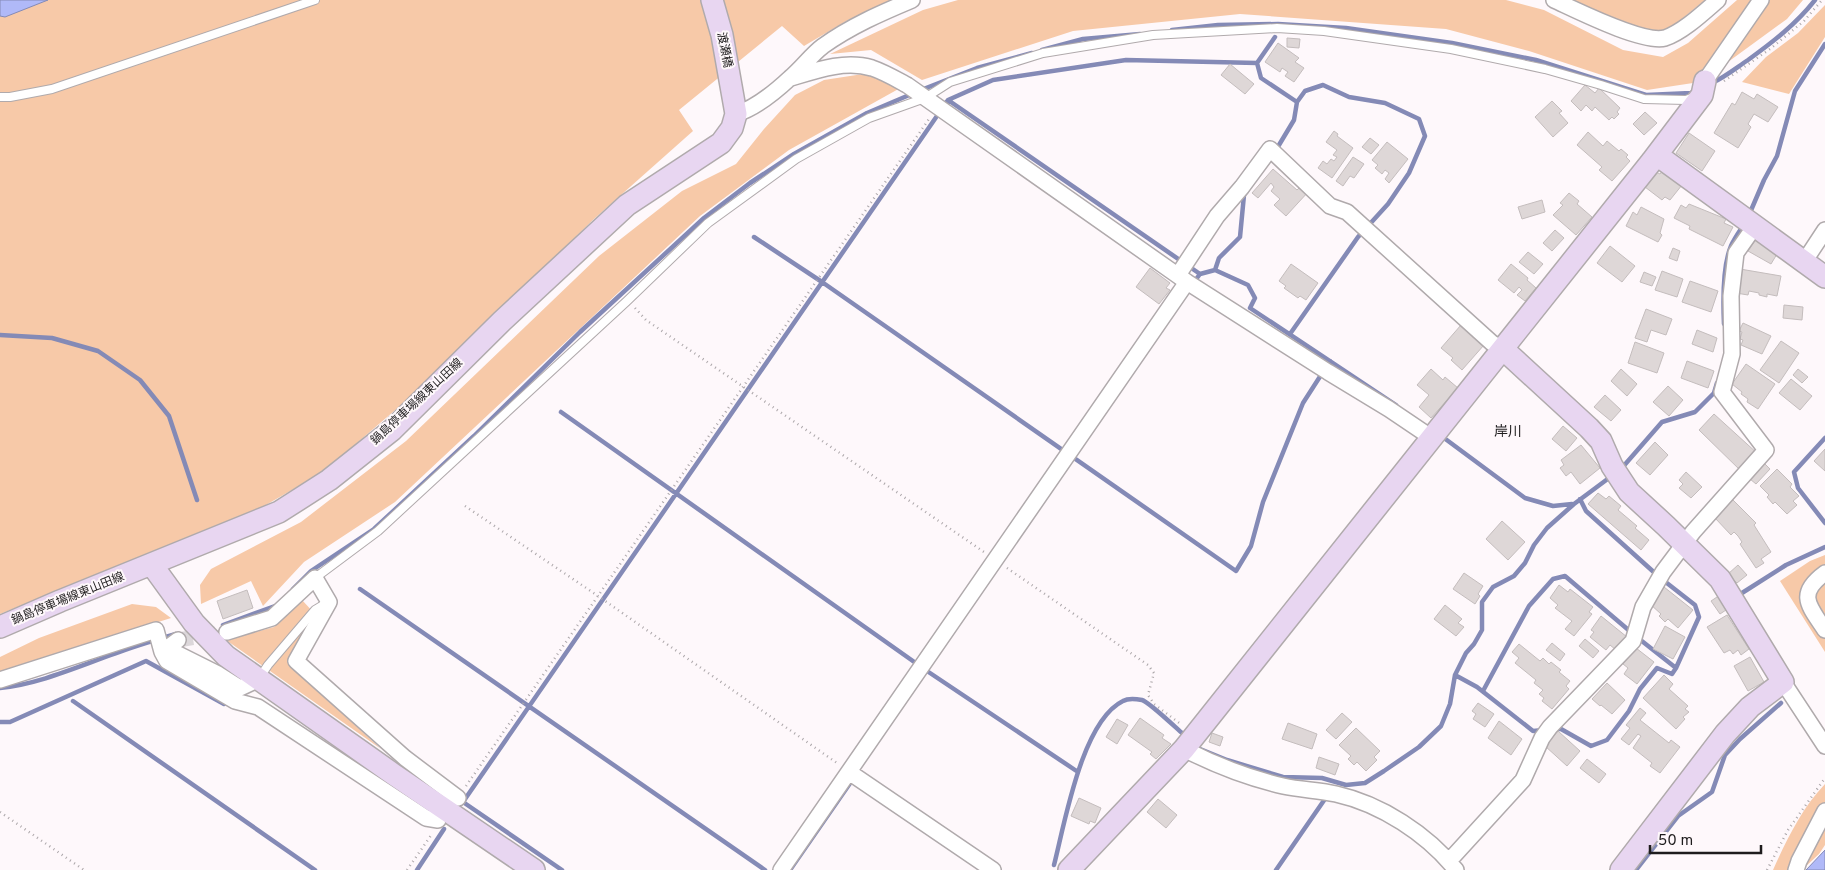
<svg xmlns="http://www.w3.org/2000/svg" width="1825" height="870" font-family="Overpass,'Noto Sans JP',sans-serif">
	<rect width="100%" height="100%" fill="#fef8fb"/>
	<path fill="#f7c9a8" d="M0,0H893L848,20L804,46L782,26L679,110L693,131L594,219L407,400L323,472L252,513L0,614Z
		M958,0H1506L1544,10L1623,50L1663,57L1688,43L1737,0H1753L1693,83L1647,90L1529,51L1446,29L1240,14L1073,31L922,80L871,50L830,54L923,10Z
		M1566,0H1705L1666,32H1643Z
		M1767,0H1803L1787,19L1717,70Z
		M1825,5V37L1789,94L1742,82L1766,57L1798,33Z
		M863,74L902,87L789,150L700,216L395,502L304,562L263,606L251,581L201,604L200,585L211,569L301,522L406,441L599,256L682,191L736,164L764,129L795,95L824,80Z
		M1825,555V652L1780,581L1810,561Z
		M302,600L315,614L291,666L381,749L226,640L274,627Z
		M132,604L156,607L171,618L6,670L0,674V657L39,638Z
		M1825,784V845L1819,854L1802,870H1773C1787,839 1802,808 1825,784Z"/>
	<path fill="#b0b9f8" stroke="#848ab6" d="M0,0H48L5,17L0,16Z
		M1825,850V870H1806Z"/>
	<g fill="none" stroke-linecap="round" stroke-linejoin="round">
		<path stroke="#848ab6" stroke-width="4.5" d="M1172,30L1218,25L1278,24L1346,28L1452,43L1536,60L1646,95L1691,93L1695,91
			M1275,37L1257,63L1261,78L1297,102L1294,120L1276,150
			M1042,50L1083,39L1140,34
			M1712,83C1725,77 1736,68 1748,60C1773,42 1796,24 1815,0
			M921,90L977,68L1032,53
			M948,100L993,80L1126,60L1257,63
			M1749,215L1764,180L1777,156L1795,91L1825,44
			M754,237L822,282L1236,571L1251,546L1263,502L1303,403L1330,361
			M1215,270L1248,285L1255,298L1250,308L1396,405
			M1194,282L1200,274L1215,270L1219,258L1240,237L1244,195L1247,191
			M1724,324C1723,302 1722,267 1731,246C1734,239 1739,232 1743,226
			M1290,334L1358,237L1388,204L1409,173L1425,136L1419,119L1385,103L1349,97L1323,85L1305,91L1297,102
			M0,335L52,338L98,351L140,380L169,416L197,500
			M561,412L927,671L1078,772
			M1440,435L1525,498L1553,506L1572,504
			M1825,438L1794,472L1798,488L1825,523
			M1621,469L1662,422L1695,412L1714,393L1717,383
			M1580,499L1586,511L1657,575
			M293,589L311,571L374,529L474,436L580,332L704,218L750,183L794,154L867,113L914,93
			M360,589L765,870
			M1742,593L1786,565L1825,547
			M223,625L275,606
			M1638,638L1676,668
			M1455,675L1477,687L1533,731L1544,730
			M0,688C39,684 77,667 114,654C134,646 155,640 176,634
			M1483,691L1529,606L1553,579L1565,576L1632,633
			M73,701L315,870
			M0,722H10L146,661L224,704
			M1554,729H1561L1591,746L1607,740L1629,711L1640,689L1657,668L1672,674L1676,668L1699,617L1695,605L1663,580
			M1200,749L1227,760L1283,777L1322,778L1346,785L1365,783L1384,771L1419,747L1441,726L1450,704L1455,675L1466,653L1474,644L1482,630V602L1493,587L1514,576L1525,563L1534,545L1547,528L1574,504L1613,475
			M1054,865C1065,822 1082,721 1123,701C1128,698 1137,699 1142,700C1149,702 1175,727 1183,734
			M417,870L444,829
			M562,870L463,802L948,100L1200,274
			M790,870L853,779
			M1276,870L1327,796
			M1636,870L1678,816L1712,792L1725,755L1740,739L1781,703"/>
	</g>
	<path fill="#ded7d7" stroke="#c4bdbd" d="M1287,38L1300,39L1299,48L1287,47Z
		M1278,43L1299,58L1295,62L1304,68L1294,82L1285,76L1288,72L1282,68L1280,72L1265,62Z
		M1230,64L1254,84L1245,94L1221,75Z
		M1585,85L1595,93L1599,88L1620,108L1617,112L1619,114L1614,119L1612,117L1609,120L1595,107L1592,111L1586,105L1581,111L1571,101Z
		M1742,92L1754,99L1757,94L1778,107L1768,122L1754,114L1748,124L1751,127L1738,148L1714,133L1732,103L1735,105Z
		M1552,101L1562,111L1559,113L1568,123L1553,137L1535,117Z
		M1645,112L1657,123L1644,135L1633,124Z
		M1334,131L1338,134L1337,136L1353,148L1332,178L1318,168L1323,161L1327,164L1331,159L1334,161L1337,157L1333,155L1337,150L1326,142Z
		M1588,132L1603,146L1607,141L1619,151L1621,149L1628,155L1626,157L1630,161L1612,181L1599,170L1602,167L1577,145Z
		M1689,133L1715,151L1702,171L1676,153Z
		M1370,138L1379,145L1371,154L1362,147Z
		M1387,142L1408,159L1389,183L1385,179L1389,173L1385,170L1382,174L1375,168L1378,165L1372,160Z
		M1353,157L1364,164L1354,178L1350,176L1343,186L1336,181Z
		M1273,169L1297,190L1302,185L1309,191L1286,216L1274,205L1280,199L1271,191L1274,187L1271,183L1258,198L1252,193Z
		M1663,170L1682,185L1670,200L1665,197L1662,200L1645,187L1656,172L1660,174Z
		M1569,193L1579,201L1577,204L1592,217L1576,235L1553,215L1563,205L1560,203Z
		M1542,200L1545,212L1522,219L1518,207Z
		M1689,204L1726,219L1724,223L1733,227L1723,246L1689,229L1690,226L1674,218L1681,205L1686,208Z
		M1641,207L1664,219L1660,233L1662,235L1658,242L1626,226L1633,212L1637,215Z
		M1555,230L1564,238L1552,251L1543,243Z
		M1756,239L1777,254L1771,264L1748,251Z
		M1610,246L1635,266L1622,282L1597,263Z
		M1673,248L1680,251L1677,261L1669,258Z
		M1528,252L1543,264L1534,274L1519,262Z
		M1291,264L1318,283L1306,300L1300,296L1298,298L1284,288L1286,286L1279,281Z
		M1511,264L1528,278L1527,280L1536,288L1525,301L1517,295L1522,290L1519,287L1514,293L1498,280Z
		M1150,268L1170,283L1166,288L1170,290L1159,304L1136,287Z
		M1740,269L1781,276L1777,296L1767,294V297L1759,295V293L1749,291L1748,295L1736,293Z
		M1662,271L1683,279L1677,297L1655,290Z
		M1644,272L1656,277L1652,286L1640,282Z
		M1690,281L1718,291L1711,312L1682,302Z
		M1784,305L1803,307L1802,320L1783,318Z
		M1646,309L1672,319L1666,335L1651,330L1647,342L1635,338Z
		M1743,323L1771,336L1762,354L1741,345L1743,340L1740,339L1742,332L1739,331Z
		M1461,325L1484,345L1462,370L1451,360L1453,358L1441,348Z
		M1697,330L1717,338L1713,352L1692,344Z
		M1781,341L1799,353L1779,383L1760,370Z
		M1635,342L1664,353L1657,373L1628,363Z
		M1687,361L1714,371L1708,388L1681,378Z
		M1746,364L1775,384L1758,409L1747,402L1748,399L1741,394L1742,392L1732,384Z
		M1431,369L1443,380L1445,377L1458,388L1431,418L1419,407L1429,395L1417,385Z
		M1621,369L1637,384L1627,396L1611,381Z
		M1798,369L1808,377L1802,383L1793,375Z
		M1791,379L1812,396L1800,410L1779,393Z
		M1668,386L1683,400L1669,416L1653,402Z
		M1605,395L1621,410L1611,421L1594,407Z
		M1714,414L1758,454L1742,472L1699,430Z
		M1563,426L1577,438L1566,451L1552,439Z
		M1655,442L1668,455L1650,475L1636,463Z
		M1581,445L1600,468L1580,484L1571,472L1566,476L1560,468L1564,465L1561,460Z
		M1825,449V471L1814,461Z
		M1764,463L1770,469L1756,484L1750,479Z
		M1777,469L1792,484L1790,487L1799,496L1793,501L1797,505L1787,514L1775,502L1773,504L1767,497L1769,495L1760,486Z
		M1686,472L1702,487L1691,498L1679,488L1683,484L1679,480Z
		M1598,493L1606,499L1609,496L1621,506L1618,510L1637,526L1635,528L1649,540L1641,550L1588,504Z
		M1733,500L1756,523L1754,525L1771,552L1761,559L1764,563L1756,568L1740,544L1742,542L1738,536L1734,532L1731,535L1715,518Z
		M1502,521L1525,542L1508,560L1486,539Z
		M1738,565L1747,575L1737,583L1728,574Z
		M1464,573L1483,586L1478,594L1480,596L1475,604L1453,589Z
		M1559,585L1568,592L1570,589L1593,607L1589,612L1592,614L1574,636L1565,629L1572,621L1555,608L1558,605L1550,598Z
		M1664,587L1693,610L1678,628L1668,619L1665,622L1659,616L1661,614L1650,604Z
		M247,590L253,608L223,619L217,601Z
		M1720,595L1729,608L1720,614L1711,601Z
		M1445,605L1462,619L1458,623L1464,627L1456,636L1434,619Z
		M1727,615L1749,649L1741,655L1738,650L1733,654L1730,650L1724,653L1707,627Z
		M1601,616L1627,637L1616,650L1610,645L1606,650L1590,637L1594,632L1591,630Z
		M1665,626L1685,637L1673,659L1653,649Z
		M1585,639L1599,651L1593,658L1579,646Z
		M1552,643L1565,654L1560,661L1546,650Z
		M1519,644L1540,661L1543,658L1549,664L1551,662L1561,670L1559,672L1570,681L1566,686L1569,689L1552,709L1542,701L1544,698L1539,694L1543,690L1534,683L1536,680L1515,663L1519,658L1512,652Z
		M1636,648L1654,662L1637,684L1624,674L1628,668L1623,664Z
		M1750,657L1764,682L1748,691L1734,666Z
		M1664,675L1673,684L1669,689L1688,706L1685,709L1689,712L1683,717L1685,719L1676,729L1643,698Z
		M1607,683L1625,700L1612,714L1601,705L1600,706L1592,699Z
		M1478,703L1494,714L1485,727L1473,719L1476,714L1472,711Z
		M1640,708L1646,713L1640,720L1669,743L1671,740L1680,747L1660,773L1650,766L1652,763L1633,748L1641,736L1638,734L1629,745L1621,739L1630,728L1626,725Z
		M1342,713L1352,722L1336,739L1326,730Z
		M1140,718L1164,735L1162,738L1171,744L1156,759L1150,754L1152,752L1128,735Z
		M1117,719L1128,725L1117,744L1106,737Z
		M1499,721L1522,739L1511,755L1488,738Z
		M1288,723L1317,734L1312,749L1282,739Z
		M1356,728L1380,751L1374,757L1377,760L1366,771L1357,762L1354,765L1348,759L1351,756L1339,745Z
		M1558,731L1580,751L1567,766L1545,746Z
		M1212,733L1223,737L1220,746L1209,742Z
		M1319,757L1339,764L1335,775L1316,768Z
		M1587,759L1606,774L1599,783L1580,768Z
		M1079,798L1101,808L1095,823L1090,821L1089,824L1071,816Z
		M1158,799L1177,815L1166,828L1147,812Z"/>
	<g fill="none" stroke-linecap="round" stroke-linejoin="round">
		<path stroke="#dcd7da" stroke-width="15" stroke-dasharray="15 8" stroke-linecap="butt" d="M178,640L227,632"/>
		<defs>
			<path id="lane" d="M0,97H10L52,89L315,0
				M315,578L378,531L627,301L708,223L796,159L869,118L925,98L950,82L1043,53L1153,35L1277,28L1324,31L1451,49L1545,69L1601,85L1644,99L1686,100L1694,97
				M260,677L268,665L315,610L325,604"/>
			<path id="street" d="M1554,0C1576,10 1643,44 1665,38C1683,32 1704,12 1718,0
				M791,78C817,70 845,60 872,68C884,72 896,79 907,85L1187,282L1328,372L1389,409L1432,438
				M1705,81L1761,0
				M736,114C756,108 775,92 790,78C802,68 811,55 823,46C851,26 881,13 912,0
				M1804,262L1825,230
				M1178,275L1217,216L1242,187L1270,149L1330,206L1347,212L1492,343L1503,349
				M1825,573C1796,594 1809,606 1825,630
				M227,632L272,618L315,578L329,602L296,661L405,758L458,798
				M178,640L162,652L167,661L235,701L258,707L426,818L438,820
				M0,680L156,630L162,652H174L218,674L240,688L259,679
				M1783,682L1825,746
				M1184,749C1215,765 1249,778 1283,786C1301,790 1319,790 1336,794C1381,804 1427,834 1456,870
				M849,772L993,870
				M1449,861L1523,780L1542,738L1550,727L1633,641L1643,607L1663,572L1693,532L1766,450L1722,392L1732,354L1731,296L1736,253L1755,226
				M781,870L1187,282
				M1796,870L1799,861L1825,811"/>
			<path id="secondary" d="M1657,155L1825,277
				M1503,349L1589,428L1601,441L1612,466L1629,492L1666,526L1720,579L1783,682L1750,707L1725,734L1621,870
				M152,565L194,623L226,656L393,774L534,870
				M0,627L60,601L279,512L329,480L392,430L502,321L627,205L721,143L732,128L736,114L722,35L712,0
				M1069,870L1184,749L1652,161L1702,95L1705,81"/>
		</defs>
		<use href="#lane" stroke="#b0aaac" stroke-width="10"/>
		<use href="#street" stroke="#b0aaac" stroke-width="18"/>
		<use href="#secondary" stroke="#b0aaac" stroke-width="24"/>
		<path stroke="#aca7aa" stroke-width="2.5" stroke-dasharray="1 4" stroke-linecap="butt" d="M1724,81L1770,49L1804,21L1822,0
			M635,308L646,320L984,552
			M465,506L598,596L837,763
			M1007,568L1148,665L1154,673L1148,695L1154,704L1182,725
			M466,786L929,119
			M0,812L84,870
			M407,870L432,834
			M1767,870L1788,830L1825,778"/>
		<use href="#lane" stroke="#fff" stroke-width="8"/>
		<use href="#street" stroke="#fff" stroke-width="15"/>
		<use href="#secondary" stroke="#e8d6f1" stroke-width="21"/>
	</g>
	<g text-anchor="middle" dominant-baseline="central" stroke-width="4" stroke-linejoin="round" paint-order="stroke">
		<g font-size="12" fill="#1e1c1d" stroke="#fef8fb">
			<text transform="translate(724 50) rotate(79)">渡瀬橋</text>
			<text transform="translate(417 402) rotate(-43)">鍋島停車場線東山田線</text>
			<text transform="translate(68 599) rotate(-22)">鍋島停車場線東山田線</text>
		</g>
		<g font-size="14" fill="#1e1c1d" stroke="#fef8fb">
			<text x="1508" y="432">岸川</text>
		</g>
	</g>
	<path d="M1650 845v8h111v-8" fill="none" stroke="#1e1c1d" stroke-width="2.5"/>
	<text x="1658" y="845" font-size="15" fill="#1e1c1d" stroke="#fef8fb" stroke-width="4" paint-order="stroke">50 m</text>
</svg>
